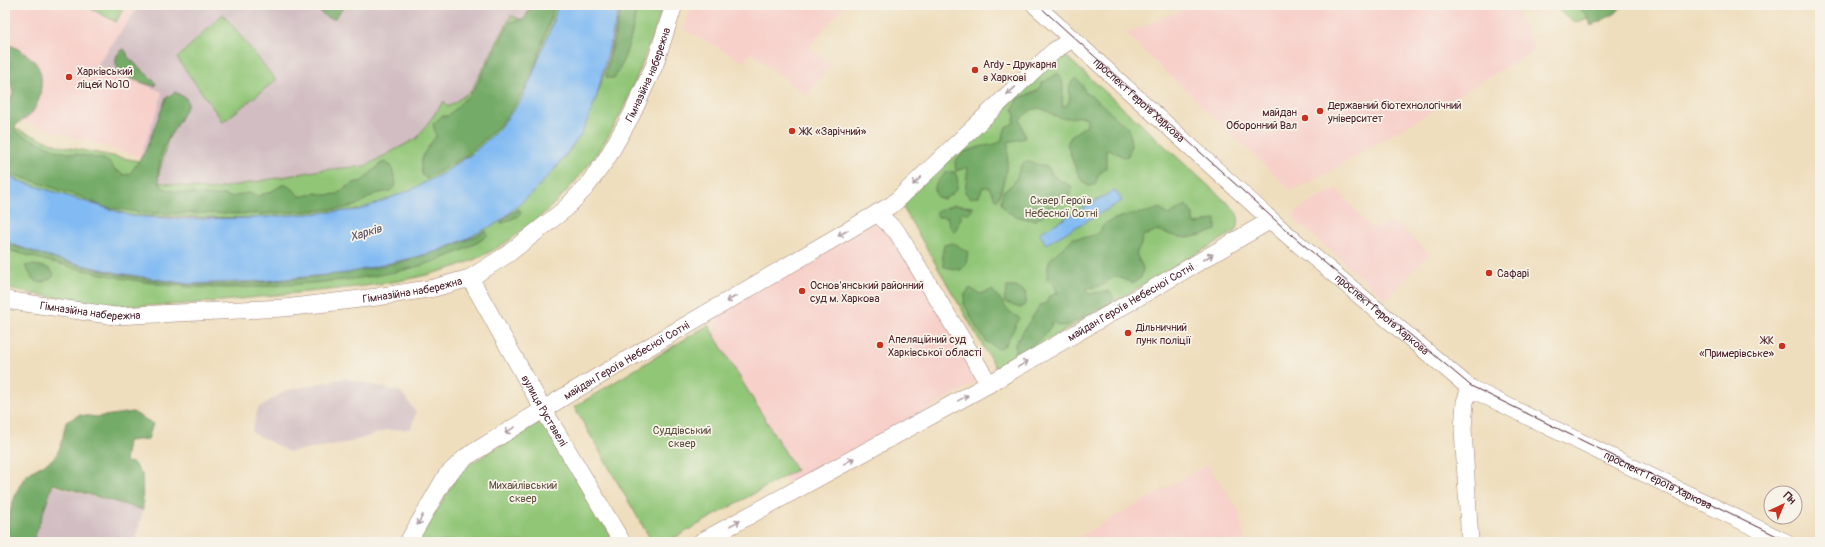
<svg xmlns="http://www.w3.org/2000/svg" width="1825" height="547" font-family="Pangolin,sans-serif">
	<rect width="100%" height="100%" fill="#f7f3e8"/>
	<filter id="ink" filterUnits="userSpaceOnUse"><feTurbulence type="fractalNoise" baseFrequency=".025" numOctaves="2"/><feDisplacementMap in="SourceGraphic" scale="8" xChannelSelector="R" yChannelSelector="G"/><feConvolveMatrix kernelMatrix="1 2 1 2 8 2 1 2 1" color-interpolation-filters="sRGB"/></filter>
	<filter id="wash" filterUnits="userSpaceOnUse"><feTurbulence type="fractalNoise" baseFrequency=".012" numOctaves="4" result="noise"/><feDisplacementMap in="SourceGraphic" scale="16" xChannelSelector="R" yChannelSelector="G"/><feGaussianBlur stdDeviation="0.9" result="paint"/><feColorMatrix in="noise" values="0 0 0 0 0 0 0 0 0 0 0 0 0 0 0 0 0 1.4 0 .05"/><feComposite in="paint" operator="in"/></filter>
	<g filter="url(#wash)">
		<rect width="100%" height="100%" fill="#efdebd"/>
		<path fill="#f7d0ca" d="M5,5H140L97,65L162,92L158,108L140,161V157L9,118L19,84L5,70Z
			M693,5H845L809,47L832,65L806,96L751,52L745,62L683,29Z
			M1194,5H1514L1535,50L1329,172L1292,191L1126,34Z
			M1336,188L1371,228L1397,223L1429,254L1386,299L1295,220V215L1299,209Z
			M872,223L891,231L978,372L975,383L790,486L710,344L720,311Z
			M1207,465L1238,508L1245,542H1076L1074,540Z"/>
		<path fill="#d2bec2" d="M140,5H276L284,9L299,5H558L498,130L472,154L443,173L411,190L359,210L252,218L184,219L132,216L140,157L158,108L162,92L97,65Z
			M345,378L401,392L416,412L411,429L387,430L351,442L289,452L252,432L258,408L285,391Z
			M50,485L143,510L135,542H32Z"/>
		<path fill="#91c677" stroke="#6e7251" d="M84,5H125L116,22Z
			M531,5H558L552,25L530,81L520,102L498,130L473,153L443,173L411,190L359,210L252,218L132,216L19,181L5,174V125L60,146L139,161L169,135L157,182L210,190L321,170L365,166L417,138L444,101L448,107L471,91L511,16L524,20Z
			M620,5H664C650,39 640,74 624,107C592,175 523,248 448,269C393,286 335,289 277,295C223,301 167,308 113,305C99,305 86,301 73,300C50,296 27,294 5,288V242L54,259L105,271L189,284L263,281L416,257L438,251L468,238L545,179C596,130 605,71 620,5Z
			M1557,5H1616L1578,22C1568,20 1561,15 1557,5Z
			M223,14L276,80L223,122L177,58Z
			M1061,55L1068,58L1232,207C1239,214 1240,222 1236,231L997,370L901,204Z
			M708,325L796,470L667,542H652L574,407Z
			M541,421L615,542H417L462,469Z"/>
		<path fill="#74ab68" stroke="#5f654a" d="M313,5H346L334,19L326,17Z
			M534,5H555L530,81L512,109L499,126L466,156L426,179L423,176C416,160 427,149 436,136L433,124L442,116H448L474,90L510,22L518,20H524Z
			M622,5H637C633,31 628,56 614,78H607L606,74Z
			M1582,5H1623L1616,13L1591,26L1587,15L1581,10Z
			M5,42C25,53 44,60 41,87C40,97 38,104 32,113C27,120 18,120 14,129L19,134L59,151L103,159L109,162L115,170L125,175L130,174L145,152L166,98L175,92L186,98L188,104L177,125L163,147L158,171L159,183L165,189L176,192L213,196L224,195L231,197L248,193L258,196L272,191L284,184L293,189L299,196H304L316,193L327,195L337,194L353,183L362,181L380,164L385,162L391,166L396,183L394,187L390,191L375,194L355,206L339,209L262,214L143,213L125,210L104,207L81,197L9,173L5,171V110L13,94L10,80L5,76Z
			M124,49L126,51L128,57L155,82L156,85L154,86C141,82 113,77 116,58C117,54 120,51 124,49Z
			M1058,73C1066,82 1062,95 1062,106H1066L1070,99C1069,91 1068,83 1076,78L1083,86L1085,92C1102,102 1113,117 1129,128L1131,145L1128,156L1123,157L1109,149L1106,150V168L1098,175L1095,185L1088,186C1075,176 1073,159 1067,144L1072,135L1087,125V118C1079,115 1074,118 1065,118C1047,118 1042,95 1020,120L1025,138L1008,142C1009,162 1005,182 997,201L989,187H983L979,196L970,198L965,192L968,167L956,171L955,162L963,152L983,146L996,144L1001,141L1006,127L1014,123L1015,115L1013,110L1017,99L1037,91L1042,83Z
			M1025,161L1048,167L1053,176L1072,187L1069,196L1036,220C1025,219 1003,216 1001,201C1001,198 1003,194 1003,191C1024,179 1012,175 1025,161Z
			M946,172H955C961,186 957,192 944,199L937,197C931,184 939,181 946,172Z
			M953,205L973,207L969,214L960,212L961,218L955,232L950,226L947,217H938L936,212Z
			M1186,205L1193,214V223L1198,224L1216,219V230C1191,239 1183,241 1158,230L1143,236L1140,247L1136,254L1143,268L1141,278L1133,283L1115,276L1103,285L1085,289L1089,294L1109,291L1114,297L1111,303L1068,325L1058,326L1053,322C1045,338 1030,348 1015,356V344L1037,310L1040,305L1047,303L1048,297L1058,293L1053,283L1047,280C1048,273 1047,266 1050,260C1051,257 1069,243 1073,238C1081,238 1094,237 1100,231C1102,228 1104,223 1108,222C1125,213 1143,215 1160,208L1168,215Z
			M519,209L521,212L518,216L501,224V222L510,214Z
			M486,231L488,234C483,241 470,246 463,250C411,274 354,280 298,284C253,288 209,290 164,285C110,278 57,264 5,249V243C63,262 124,279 185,284C222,287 260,283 297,279C364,271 424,262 486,231Z
			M953,243L968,252L966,264L961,270L944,267L942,255L944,245Z
			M31,265C39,266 50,266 54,274L52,278L40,283L33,279L25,266Z
			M1007,287H1016L1025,292L1026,300L1024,306L1020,308L1004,302Z
			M970,288L980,294L992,290C1004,301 1004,311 1020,318L1005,345L999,349L987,342L978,330L964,304L965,294Z
			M133,412L153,424L148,439L128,441L125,462L133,463L142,474L143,510L53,484L33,542H5C5,527 15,486 27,475C34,469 42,466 50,461C62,453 63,434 66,422L79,415L97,417Z"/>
		<path fill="#82bbf3" stroke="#666d8f" d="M558,5H620L596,99L582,133L554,170L530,195L499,222L468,238L438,251L416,257L347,273L263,281L189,284L118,273L56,259L5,242V174L19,181L132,216L184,219L252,218L359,210L411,190L443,173L472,154L498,130L520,102L530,81L552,25Z
			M1115,190L1122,201L1046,244L1039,233Z"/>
	</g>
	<g filter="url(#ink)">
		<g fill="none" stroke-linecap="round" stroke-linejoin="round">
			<defs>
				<g id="major">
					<path id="s1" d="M1035,5L1284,232L1470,388L1785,542"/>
					<path d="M877,213L897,232L989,384"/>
					<path id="s2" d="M470,278L543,409L622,542"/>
					<path id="s3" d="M5,300L115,316L284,308L377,297L434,288L470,278L508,254L564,210L586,187L606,160L632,114L655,64L674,5"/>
					<path d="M1470,388L1465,402L1463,429L1470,542"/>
					<path id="s4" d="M408,542L446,476L466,457L570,393L893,204L1054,51L1072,39"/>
					<path id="s5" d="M701,542L989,384L1271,220"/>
				</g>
			</defs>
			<use href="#major" stroke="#9c7e74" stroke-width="18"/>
			<use href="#major" stroke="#fff" stroke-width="17"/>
			<path stroke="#4a1f2b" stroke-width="1" d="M1038,5L1286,230L1471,386L1789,542"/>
		</g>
		<defs><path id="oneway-shaft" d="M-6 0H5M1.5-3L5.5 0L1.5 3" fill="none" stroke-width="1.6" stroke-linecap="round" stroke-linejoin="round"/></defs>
		<g stroke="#ae9aa0">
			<use href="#oneway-shaft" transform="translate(1011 91) rotate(137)"/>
			<use href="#oneway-shaft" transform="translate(917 181) rotate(136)"/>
			<use href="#oneway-shaft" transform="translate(843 233) rotate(150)"/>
			<use href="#oneway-shaft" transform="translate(1208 257) rotate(-30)"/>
			<use href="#oneway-shaft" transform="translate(731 299) rotate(150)"/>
			<use href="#oneway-shaft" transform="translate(1023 364) rotate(-31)"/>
			<use href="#oneway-shaft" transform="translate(963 398) rotate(-29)"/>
			<use href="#oneway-shaft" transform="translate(510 430) rotate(148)"/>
			<use href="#oneway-shaft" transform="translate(849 461) rotate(-29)"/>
			<use href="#oneway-shaft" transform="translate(420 520) rotate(119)"/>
			<use href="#oneway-shaft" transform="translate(735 523) rotate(-29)"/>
		</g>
	</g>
	<g fill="#c8321e" stroke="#f7f3e8" stroke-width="1.5">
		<circle cx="975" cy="70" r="4"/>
		<circle cx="69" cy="77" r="4"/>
		<circle cx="1320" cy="111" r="4"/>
		<circle cx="1305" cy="118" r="4"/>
		<circle cx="792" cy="131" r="4"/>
		<circle cx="1489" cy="273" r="4"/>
		<circle cx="802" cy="291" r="4"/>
		<circle cx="1128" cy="333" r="4"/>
		<circle cx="880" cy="345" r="4"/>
		<circle cx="1782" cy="346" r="4"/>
	</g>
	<g text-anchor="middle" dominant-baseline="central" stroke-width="3.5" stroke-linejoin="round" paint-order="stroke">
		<g font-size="11" fill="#4a1f2b" stroke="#f7f3e8" text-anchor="start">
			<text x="983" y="64">Ardy - Друкарня<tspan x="983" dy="13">в Харкові</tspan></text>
			<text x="77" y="71">Харківський<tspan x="77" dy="13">ліцей №10</tspan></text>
			<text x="1328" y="105">Державний біотехнологічний<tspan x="1328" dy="13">університет</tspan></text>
			<text x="1297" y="112" text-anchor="end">майдан<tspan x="1297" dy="13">Оборонний Вал</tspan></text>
			<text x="800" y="131">ЖК «Зарічний»</text>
			<text x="1497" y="273">Сафарі</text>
			<text x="810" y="285">Основ'янський районний<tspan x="810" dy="13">суд м. Харкова</tspan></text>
			<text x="1136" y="327">Дільничний<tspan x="1136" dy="13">пунк поліції</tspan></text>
			<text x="888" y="339">Апеляційний суд<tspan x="888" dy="13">Харківської області</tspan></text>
			<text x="1774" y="340" text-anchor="end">ЖК<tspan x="1774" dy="13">«Примерівське»</tspan></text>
		</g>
		<g font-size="11" fill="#4a1f2b" stroke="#f7f3e8">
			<text stroke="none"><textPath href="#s3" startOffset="746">Гімназійна набережна</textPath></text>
			<text stroke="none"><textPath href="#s1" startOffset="141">проспект Героїв Харкова</textPath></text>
			<text stroke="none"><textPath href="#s3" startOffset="410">Гімназійна набережна</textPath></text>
			<text stroke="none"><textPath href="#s5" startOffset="492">майдан Героїв Небесної Сотні</textPath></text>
			<text stroke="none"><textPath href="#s3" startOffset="86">Гімназійна набережна</textPath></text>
			<text stroke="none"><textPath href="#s1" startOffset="465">проспект Героїв Харкова</textPath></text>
			<text stroke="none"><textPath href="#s4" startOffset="291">майдан Героїв Небесної Сотні</textPath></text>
			<text stroke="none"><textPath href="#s2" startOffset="152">вулиця Руставелі</textPath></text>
			<text stroke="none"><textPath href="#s1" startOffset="789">проспект Героїв Харкова</textPath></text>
		</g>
		<g font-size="11" fill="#5f5142" stroke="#f7f3e8">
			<text x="1061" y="200">Сквер Героїв<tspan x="1061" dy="13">Небесної Сотні</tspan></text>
			<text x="682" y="430">Суддівський<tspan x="682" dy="13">сквер</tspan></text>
			<text x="523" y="485">Михайлівський<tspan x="523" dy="13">сквер</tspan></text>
		</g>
		<g font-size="12" font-style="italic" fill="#5b4e67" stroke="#f7f3e8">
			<text transform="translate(366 233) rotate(-17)">Харків</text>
		</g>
	</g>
	<rect width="1825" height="547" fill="none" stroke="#f7f3e8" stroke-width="20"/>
	<g transform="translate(1783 505) rotate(44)"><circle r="19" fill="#f7f3e8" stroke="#b29e9c"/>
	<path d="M0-3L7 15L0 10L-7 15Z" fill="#c8321e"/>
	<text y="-6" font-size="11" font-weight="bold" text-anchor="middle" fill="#4a1f2b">Пн</text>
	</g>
</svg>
